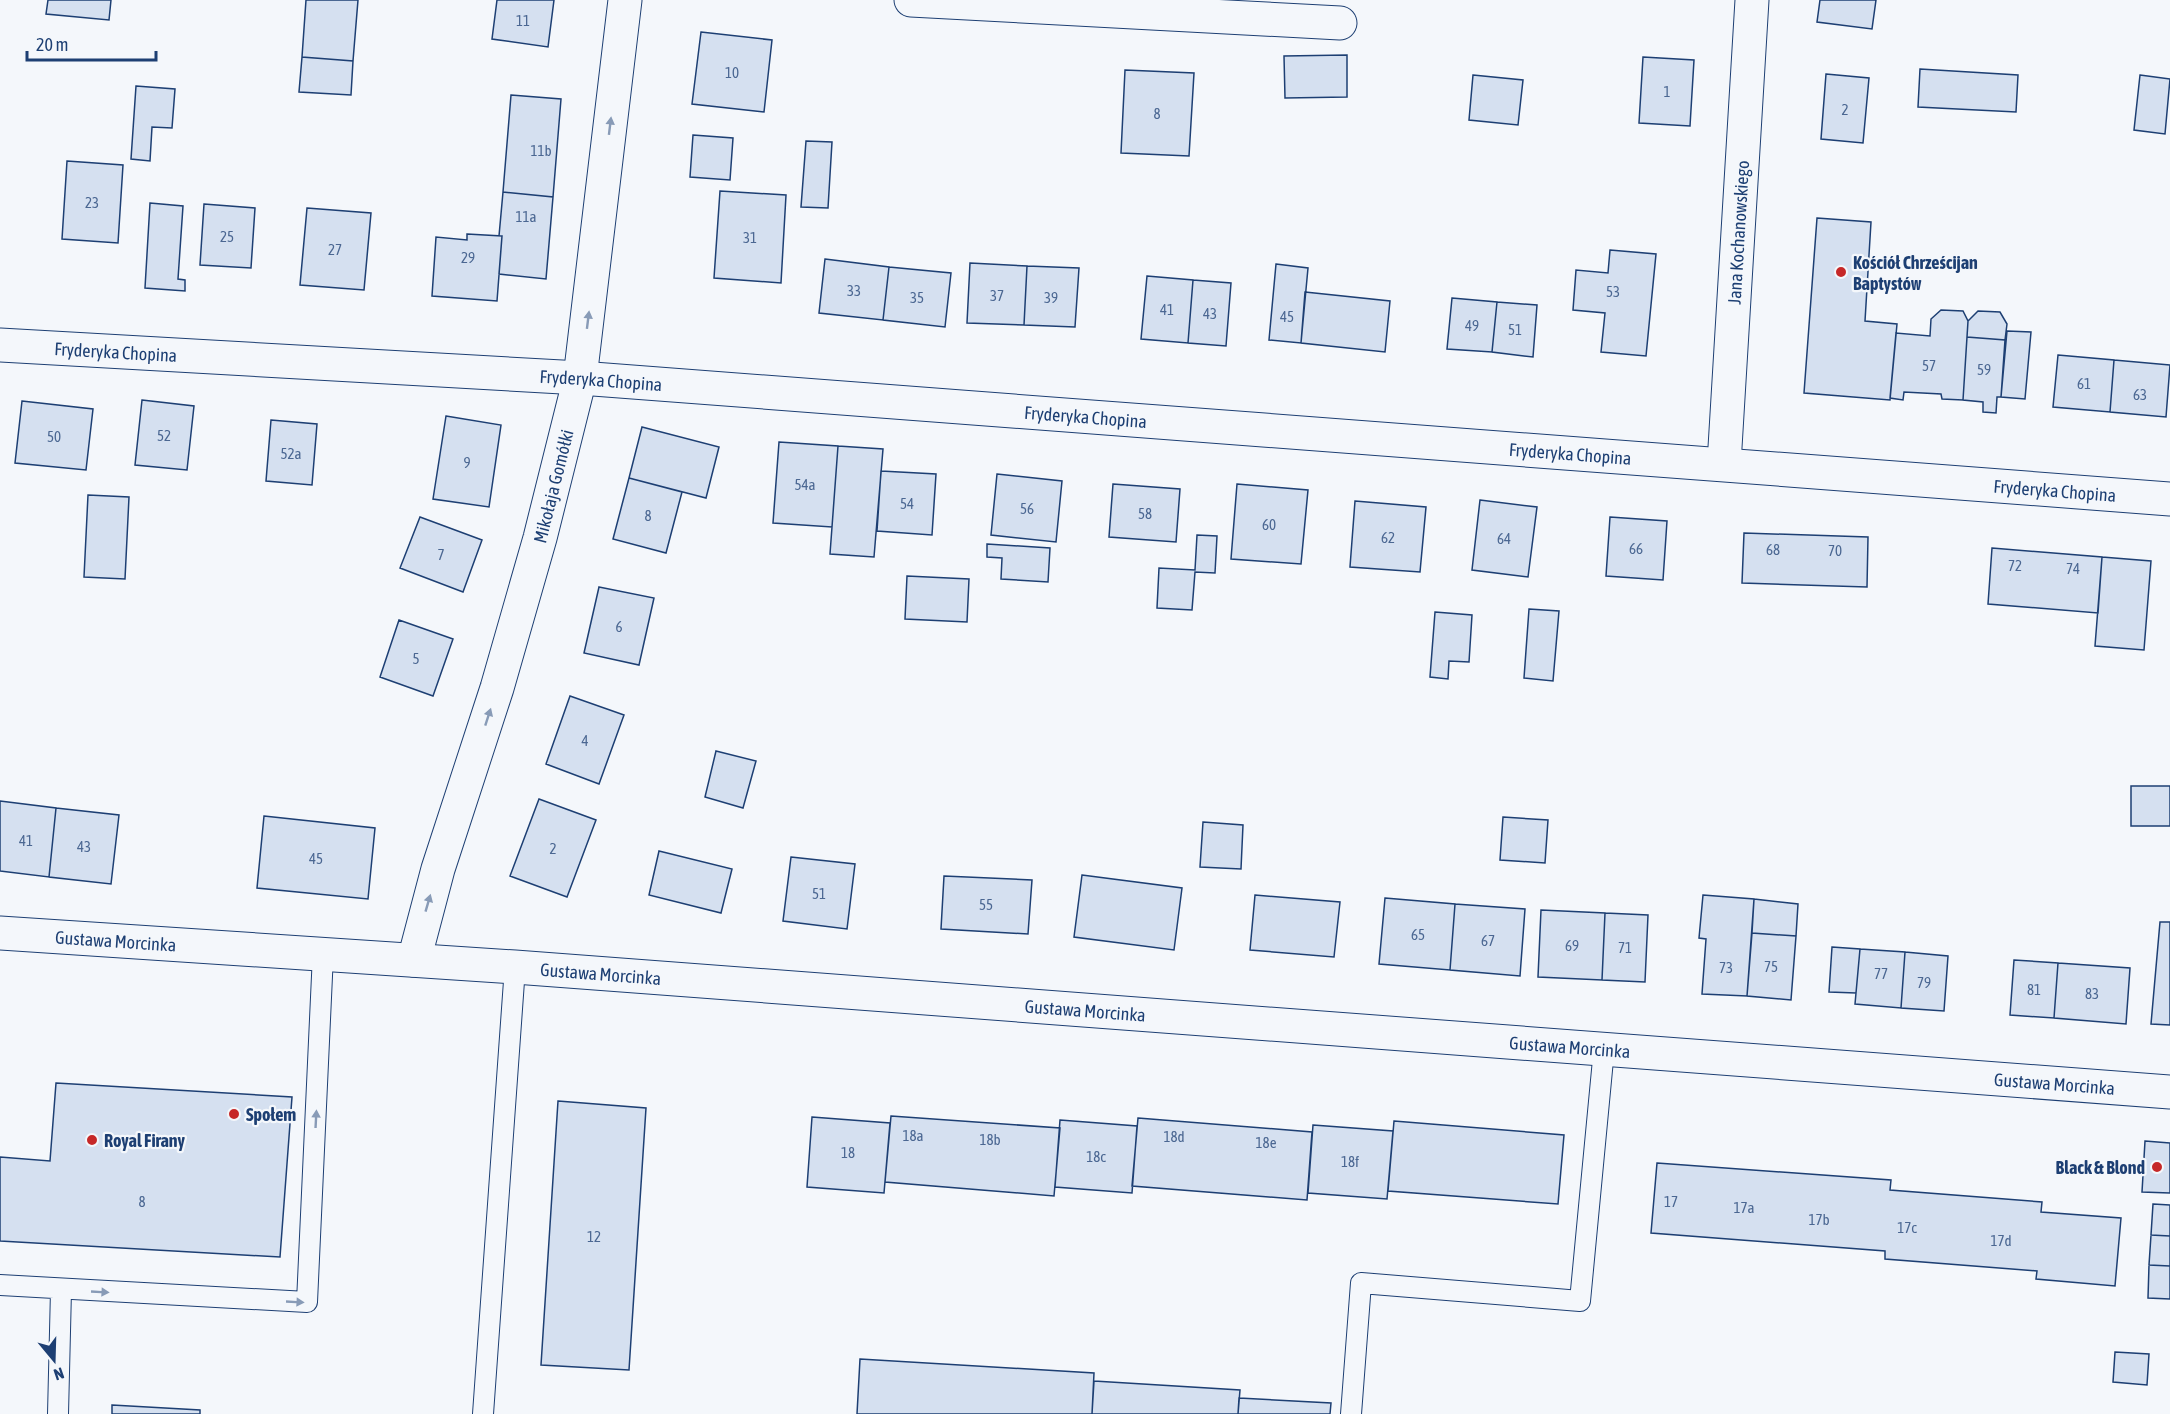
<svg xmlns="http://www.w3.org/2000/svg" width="2170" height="1414" font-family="'Asap Condensed',sans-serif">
	<rect width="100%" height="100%" fill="#f4f7fb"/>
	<path fill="#d5e0f0" stroke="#1d3f73" stroke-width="1.5" d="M48,0H111L109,20L46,14Z
		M306,0H358L353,61L302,57Z
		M497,0H554L548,47L492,39Z
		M1820,0H1876L1872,29L1817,22Z
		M701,32L772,40L764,112L692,104Z
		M1347,55V97L1285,98L1284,56Z
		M302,57L353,61L351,95L299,92Z
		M1643,57L1694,60L1690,126L1639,123Z
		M1920,69L2018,75L2016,112L1918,107Z
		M1125,70L1194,73L1189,156L1121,153Z
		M1826,74L1869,78L1863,143L1821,139Z
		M1473,75L1523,80L1518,125L1469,120Z
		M2140,75L2170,79L2165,134L2134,130Z
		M136,86L175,89L172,128L152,127L150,161L131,159Z
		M511,95L561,99L553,197L503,192Z
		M693,135L733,138L730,180L690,177Z
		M806,141L832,142L828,208L801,207Z
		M67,161L123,165L118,243L62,239Z
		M720,191L786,195L781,283L714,278Z
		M503,192L553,197L546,279L499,274L502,236H499Z
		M150,203L183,206L178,279L185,280V291L145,288Z
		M204,204L255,208L251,268L200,265Z
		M307,208L371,213L364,290L300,285Z
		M1817,218L1871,222L1865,321L1897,324L1890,400L1804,393Z
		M467,234L502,236L497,301L432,296L436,237L467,240Z
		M1610,250L1656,254L1646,356L1601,352L1605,313L1573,310L1576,270L1608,273Z
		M825,259L889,267L883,320L819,313Z
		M970,263L1027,266L1024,325L967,323Z
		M1276,264L1308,268L1301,343L1269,340Z
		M1027,266L1079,268L1075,327L1024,325Z
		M889,267L951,273L945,327L883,320Z
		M1147,276L1193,280L1188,343L1141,339Z
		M1193,280L1231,283L1226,346L1188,343Z
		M1305,292L1390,301L1385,352L1301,343Z
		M1452,298L1497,302L1492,352L1447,349Z
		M1497,302L1537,305L1533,357L1492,352Z
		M1941,310L1963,311L1968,321L1963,400L1942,399L1941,394L1904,392L1903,400L1890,398L1896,333L1930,336L1931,319Z
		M1978,311L2000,312L2007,324L2005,340L1967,337L1968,321Z
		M2007,331L2031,332L2025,399L2001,397Z
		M1967,337L2005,340L2001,397H1997L1996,413L1983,412V402L1963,400Z
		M2058,355L2114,360L2110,412L2053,407Z
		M2114,360L2170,365L2166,417L2110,412Z
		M142,400L194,406L187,470L135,465Z
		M22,401L93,409L86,470L15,463Z
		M446,416L501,425L489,507L433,499Z
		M271,420L317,424L312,485L266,481Z
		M642,427L719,447L706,498L629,478Z
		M779,442L838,446L832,527L773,523Z
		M838,446L883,449L874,557L830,554Z
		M881,471L936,474L932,535L877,531Z
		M997,474L1062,481L1056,542L991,535Z
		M629,478L682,492L666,553L613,539Z
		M1113,484L1180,489L1176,542L1109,537Z
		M1237,484L1308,490L1301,564L1231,559Z
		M88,495L129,497L125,579L84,577Z
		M1480,500L1537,507L1528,577L1472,570Z
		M1355,501L1426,507L1420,572L1350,567Z
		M420,517L482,540L463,592L400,568Z
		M1610,517L1667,521L1663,580L1606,576Z
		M1744,533L1868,537L1867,587L1742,583Z
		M1197,535L1217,536L1215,573L1195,572L1192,610L1157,608L1159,568L1195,570Z
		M987,544L1050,548L1048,582L1001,579L1002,558L987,557Z
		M1992,548L2102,557L2098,613L1988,604Z
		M2102,557L2151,561L2144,650L2095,646Z
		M907,576L969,579L967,622L905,619Z
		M599,587L654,598L639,665L584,653Z
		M1529,609L1559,611L1553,681L1524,678Z
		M1435,612L1472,615L1469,662L1449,661L1448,679L1430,677Z
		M399,620L453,639L433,696L380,677Z
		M570,696L624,715L599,784L546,764Z
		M716,751L756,761L743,808L705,797Z
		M2131,786H2170V826H2131Z
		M539,799L596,820L567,897L510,876Z
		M0,801L56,808L49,877L0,871Z
		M56,808L119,815L111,884L49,877Z
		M264,816L375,828L368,899L257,888Z
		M1503,817L1548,820L1545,863L1500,860Z
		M1203,822L1243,825L1241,869L1200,867Z
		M659,851L732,869L721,913L649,895Z
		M791,857L855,864L847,929L783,921Z
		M1082,875L1182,888L1174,950L1074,937Z
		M944,876L1032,880L1028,934L941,929Z
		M1255,895L1340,902L1334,957L1250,950Z
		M1703,895L1754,899L1747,996L1702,994L1706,939L1699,938Z
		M1385,898L1455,904L1450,970L1379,964Z
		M1754,899L1798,904L1796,936L1752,933Z
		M1455,904L1525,909L1520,976L1450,970Z
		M1541,910L1605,913L1602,980L1538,977Z
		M1605,913L1648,915L1645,982L1602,980Z
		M2160,922H2170V1025L2151,1024Z
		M1752,933L1796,936L1791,1000L1747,996Z
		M1832,947L1860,949L1856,993L1829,992Z
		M1860,949L1905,952L1901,1008L1855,1004Z
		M1905,952L1948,956L1944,1011L1901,1008Z
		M2014,960L2058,963L2054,1018L2010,1015Z
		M2058,963L2130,968L2126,1024L2054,1018Z
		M56,1083L292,1097L280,1257L0,1241V1157L50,1161Z
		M558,1101L646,1108L629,1370L541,1365Z
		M891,1116L1060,1128L1054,1196L885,1182Z
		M812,1117L890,1123L884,1193L807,1187Z
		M1138,1118L1312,1132L1307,1200L1132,1186Z
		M1060,1120L1137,1126L1132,1193L1055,1187Z
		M1394,1121L1564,1135L1558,1204L1388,1191Z
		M1313,1125L1393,1131L1387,1199L1308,1193Z
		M2145,1141L2170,1143V1193L2142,1192Z
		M1657,1163L1891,1180L1890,1190L2042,1202L2041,1212L2121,1218L2115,1286L2036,1279L2037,1271L1885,1259V1251L1651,1233Z
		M2153,1204L2170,1205V1236L2151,1235Z
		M2151,1235L2170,1236V1266L2149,1265Z
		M2149,1265L2170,1266V1299L2148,1298Z
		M2115,1352L2149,1354L2147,1385L2113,1382Z
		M860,1359L1094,1373L1092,1414H857Z
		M1094,1381L1240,1390L1238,1414H1092Z
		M1239,1398L1331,1403L1330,1414H1238Z
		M112,1405L200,1410V1414H112Z"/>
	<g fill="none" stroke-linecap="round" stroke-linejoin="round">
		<defs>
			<path id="service" d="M0,1285L307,1302L323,954
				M58,1414L61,1290
				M483,1414L515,967
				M1351,1414L1361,1283L1580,1301L1604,1049"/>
			<g id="minor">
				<path d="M911,0L1340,23"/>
				<path id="s1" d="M0,345L580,378L2170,499"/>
				<path id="s2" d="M1724,464L1752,0"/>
				<path id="s3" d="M0,933L515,967L2170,1092"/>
				<path id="s4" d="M414,960L438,869L497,688L540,538L580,378L625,0"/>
			</g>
		</defs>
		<use href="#service" stroke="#1d3f73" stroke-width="22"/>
		<use href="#minor" stroke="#1d3f73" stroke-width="35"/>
		<use href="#service" stroke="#f4f7fb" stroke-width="20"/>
		<use href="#minor" stroke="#f4f7fb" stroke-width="33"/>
	</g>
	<defs><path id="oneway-solid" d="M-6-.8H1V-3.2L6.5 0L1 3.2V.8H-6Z" transform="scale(1.5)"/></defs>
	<g fill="#889bb7">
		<use href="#oneway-solid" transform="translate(610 126) rotate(-83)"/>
		<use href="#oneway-solid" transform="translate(588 320) rotate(-83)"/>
		<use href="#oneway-solid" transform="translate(488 717) rotate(-72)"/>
		<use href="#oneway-solid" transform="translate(428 903) rotate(-74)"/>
		<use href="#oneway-solid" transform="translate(316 1119) rotate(-87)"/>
		<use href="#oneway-solid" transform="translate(100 1292) rotate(3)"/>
		<use href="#oneway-solid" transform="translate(295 1302) rotate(3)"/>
	</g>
	<g fill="#c62828" stroke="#f4f7fb" stroke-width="2">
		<circle cx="1841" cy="272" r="6"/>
		<circle cx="234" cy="1114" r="6"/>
		<circle cx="92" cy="1140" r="6"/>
		<circle cx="2157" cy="1167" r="6"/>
	</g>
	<g text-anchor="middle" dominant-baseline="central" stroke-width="4.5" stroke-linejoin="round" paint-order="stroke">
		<g font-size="15" fill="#4b6792">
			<text x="523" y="20">11</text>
			<text x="732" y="72">10</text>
			<text x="1667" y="91">1</text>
			<text x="1845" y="109">2</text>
			<text x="1157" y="113">8</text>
			<text x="541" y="150">11b</text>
			<text x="92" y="202">23</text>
			<text x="526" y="216">11a</text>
			<text x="227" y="236">25</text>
			<text x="750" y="237">31</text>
			<text x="335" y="249">27</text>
			<text x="468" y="257">29</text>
			<text x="854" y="290">33</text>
			<text x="1613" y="291">53</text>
			<text x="997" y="295">37</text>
			<text x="917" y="297">35</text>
			<text x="1051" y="297">39</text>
			<text x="1167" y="309">41</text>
			<text x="1210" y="313">43</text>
			<text x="1287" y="316">45</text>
			<text x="1472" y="325">49</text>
			<text x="1515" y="329">51</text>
			<text x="1929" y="365">57</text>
			<text x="1984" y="369">59</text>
			<text x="2084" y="383">61</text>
			<text x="2140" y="394">63</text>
			<text x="164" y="435">52</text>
			<text x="54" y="436">50</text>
			<text x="291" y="453">52a</text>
			<text x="467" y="462">9</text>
			<text x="805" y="484">54a</text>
			<text x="907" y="503">54</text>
			<text x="1027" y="508">56</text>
			<text x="1145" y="513">58</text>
			<text x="648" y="515">8</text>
			<text x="1269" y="524">60</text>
			<text x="1388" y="537">62</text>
			<text x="1504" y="538">64</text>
			<text x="1636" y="548">66</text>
			<text x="1773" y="549">68</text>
			<text x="1835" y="550">70</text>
			<text x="441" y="554">7</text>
			<text x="2015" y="565">72</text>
			<text x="2073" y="568">74</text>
			<text x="619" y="626">6</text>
			<text x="416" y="658">5</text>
			<text x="585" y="740">4</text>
			<text x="26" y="840">41</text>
			<text x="84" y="846">43</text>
			<text x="553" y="848">2</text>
			<text x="316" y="858">45</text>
			<text x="819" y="893">51</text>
			<text x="986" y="904">55</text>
			<text x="1418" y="934">65</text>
			<text x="1488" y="940">67</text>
			<text x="1572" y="945">69</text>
			<text x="1625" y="947">71</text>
			<text x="1771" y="966">75</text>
			<text x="1726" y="967">73</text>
			<text x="1881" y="973">77</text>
			<text x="1924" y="982">79</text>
			<text x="2034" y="989">81</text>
			<text x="2092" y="993">83</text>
			<text x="913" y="1135">18a</text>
			<text x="1174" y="1136">18d</text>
			<text x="990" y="1139">18b</text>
			<text x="1266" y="1142">18e</text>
			<text x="848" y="1152">18</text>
			<text x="1096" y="1156">18c</text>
			<text x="1350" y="1161">18f</text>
			<text x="142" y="1201">8</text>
			<text x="1671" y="1201">17</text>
			<text x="1744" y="1207">17a</text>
			<text x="1819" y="1219">17b</text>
			<text x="1907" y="1227">17c</text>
			<text x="594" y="1236">12</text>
			<text x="2001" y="1240">17d</text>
		</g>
		<g font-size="18" fill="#1d3f73" stroke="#f4f7fb">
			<text stroke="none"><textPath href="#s2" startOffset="232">Jana Kochanowskiego</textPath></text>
			<text stroke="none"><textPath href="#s1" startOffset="116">Fryderyka Chopina</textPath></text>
			<text stroke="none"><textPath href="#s1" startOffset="602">Fryderyka Chopina</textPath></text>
			<text stroke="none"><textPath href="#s1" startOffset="1088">Fryderyka Chopina</textPath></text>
			<text stroke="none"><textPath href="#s1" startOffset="1574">Fryderyka Chopina</textPath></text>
			<text stroke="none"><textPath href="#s4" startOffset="494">Mikołaja Gomółki</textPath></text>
			<text stroke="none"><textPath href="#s1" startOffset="2060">Fryderyka Chopina</textPath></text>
			<text stroke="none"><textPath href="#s3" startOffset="116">Gustawa Morcinka</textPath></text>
			<text stroke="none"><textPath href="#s3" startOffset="602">Gustawa Morcinka</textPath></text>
			<text stroke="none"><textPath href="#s3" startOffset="1088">Gustawa Morcinka</textPath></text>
			<text stroke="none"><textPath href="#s3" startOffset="1574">Gustawa Morcinka</textPath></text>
			<text stroke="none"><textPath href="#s3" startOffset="2060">Gustawa Morcinka</textPath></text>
		</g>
		<g font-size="18" font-weight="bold" fill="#1d3f73" stroke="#f4f7fb" text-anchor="start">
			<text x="1853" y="262">Kościół Chrześcijan<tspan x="1853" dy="21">Baptystów</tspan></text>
			<text x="246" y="1114">Społem</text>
			<text x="104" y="1140">Royal Firany</text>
			<text x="2145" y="1167" text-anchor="end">Black &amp; Blond</text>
		</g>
	</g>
	<g transform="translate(54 1360) rotate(161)" stroke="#f4f7fb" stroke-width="4.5" paint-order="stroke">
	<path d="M0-4.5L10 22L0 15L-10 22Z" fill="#1d3f73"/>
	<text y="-9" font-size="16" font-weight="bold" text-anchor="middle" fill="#1d3f73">N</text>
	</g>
	<path d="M27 51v9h129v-9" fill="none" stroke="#1d3f73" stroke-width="3"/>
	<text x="36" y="51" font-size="18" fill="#1d3f73" stroke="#f4f7fb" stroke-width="4.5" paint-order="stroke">20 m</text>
</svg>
